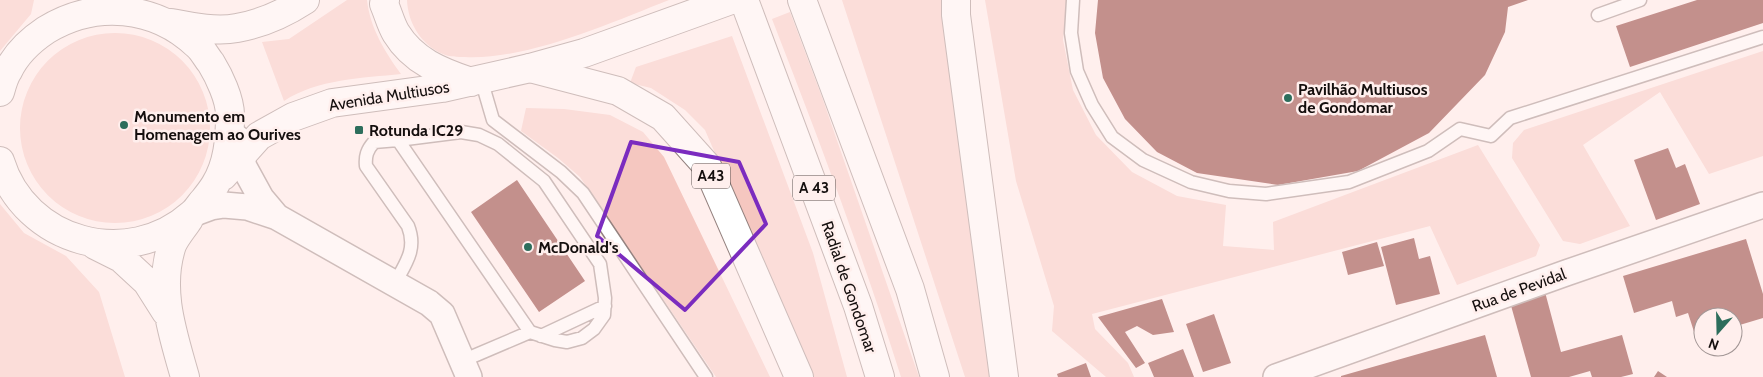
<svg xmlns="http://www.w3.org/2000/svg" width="1763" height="377" font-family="Cabin,sans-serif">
	<rect width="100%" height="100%" fill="#ffefed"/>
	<path fill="#f5c7c0" d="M0,0H34L31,14L0,51Z
		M347,0H367C370,28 385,52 401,74C363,78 317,79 284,101L262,42L289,39Z
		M407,0H669C610,23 528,60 465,57C458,57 449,57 443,54C421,45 408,23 407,0Z
		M842,0H941L973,213L992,377H965Z
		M985,0H1067L1063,40L1073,90L1096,135L1132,172L1177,196L1226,205L1223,246L1274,250L1273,222L1478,145L1540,245L1536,256L1457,285L1430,226L1092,314L1095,329L1128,363L1134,377H1106L1052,331L1054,306L1016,181Z
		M790,12L823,100L919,377H901C863,256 818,137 772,19Z
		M20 128a95 95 0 1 1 190 0a95 95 0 1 1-190 0Z
		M732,36L813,253L847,377H812L705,130L685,110L651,88L630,83L636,67Z
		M1763,51V156L1709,174L1660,92L1583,145L1630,226L1580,244L1563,241L1512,158L1513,143L1524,130Z
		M526,108L564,109L610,115L643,132L664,157L770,377H716L580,177L558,158L521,131Z
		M0,204L24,233L66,256L99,292L125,377H0Z"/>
	<path fill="#7a1d17" d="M1098,0H1528L1508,7L1505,32L1485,75L1429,133L1358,171L1278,185L1197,173L1157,152L1125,119L1103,78L1095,33Z
		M1697,0H1763V23L1630,67L1616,26Z
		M1668,148L1676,168L1685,164L1700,204L1656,220L1634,160Z
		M517,180L585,281L539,312L471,212Z
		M1414,238L1419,259L1430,256L1440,294L1396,305L1381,247Z
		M1746,239L1763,294V318L1733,327V317H1703V336L1696,338L1688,313L1676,317L1672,301L1634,313L1623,276Z
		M1377,242L1384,266L1348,275L1342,252Z
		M1545,292L1561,352L1622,335L1633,374L1621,377H1592L1590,371L1569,377H1531L1510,302Z
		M1162,299L1174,332L1153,335L1137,326L1125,332L1145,363L1136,368L1098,317Z
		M1214,314L1231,363L1203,372L1186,324Z
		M1485,335L1497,377H1341V376Z
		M1183,349L1194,377H1154L1148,363Z
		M1086,363L1091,377H1058L1057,374Z
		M1658,371L1667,377H1654Z"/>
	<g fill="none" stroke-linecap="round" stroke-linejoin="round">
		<defs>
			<path id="lane" d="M1073,0L1071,33L1077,71L1092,105L1112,137L1143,160L1191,182L1229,191L1266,194L1349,182L1428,151L1460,129L1491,136L1510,118L1763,37
				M1598,15L1640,0
				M481,79L493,120L561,172L583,193L706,377
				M398,140L461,132L479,135L498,144L544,181L600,264L605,298L604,315L594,329L582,338L567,342L555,340L530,332
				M395,283C406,263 417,249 408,226L366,166C365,156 367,150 374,142L398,140L530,332L462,361
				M541,336L605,306"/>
			<path id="street" d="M237,138L244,167L261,198L277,217
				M192,214L211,207L224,205L247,207L277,217L429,303L442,314L469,377
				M1276,377L1566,273L1763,205"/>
			<path id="secondary" d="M385,0L384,4C388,13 391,25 396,33C413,61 441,72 471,82
				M171,23C192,27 216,32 237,28C260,24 285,13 305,0
				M0,92C2,85 4,77 8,71C16,54 31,40 46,30C95,0 155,5 197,45C203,50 206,57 211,63C219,76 230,99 230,115C230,139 228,164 215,185C212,190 208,195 204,200C200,204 197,210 192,214C128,271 25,243 0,161
				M223,176L259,136L293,117L332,103L442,88L530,68L584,53L731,0
				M95,245L121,258L147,282L166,312
				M185,377C173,334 157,290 172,245C176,236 184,227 189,219"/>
			<path id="highway" d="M744,0L858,306L880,377
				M802,0L910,289L935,377
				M956,0V15L1004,377
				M530,68L618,91L663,117L707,166L799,377"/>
		</defs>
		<use href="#lane" stroke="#94827f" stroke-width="15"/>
		<use href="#street" stroke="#94827f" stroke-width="28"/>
		<use href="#secondary" stroke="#94827f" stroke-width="30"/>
		<use href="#highway" stroke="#94827f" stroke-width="30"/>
		<use href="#lane" stroke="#fff" stroke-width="12"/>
		<use href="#street" stroke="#fff" stroke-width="25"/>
		<use href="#secondary" stroke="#fff" stroke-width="28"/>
		<use href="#highway" stroke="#fff" stroke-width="28"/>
	</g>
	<path d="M0 0H1763V377H0ZM631,142L739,162L766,224L685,310L597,236Z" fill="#ffefed" fill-opacity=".55" fill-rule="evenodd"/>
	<path fill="none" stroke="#7b2cbf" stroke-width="4" stroke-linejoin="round" d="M631,142L739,162L766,224L685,310L597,236Z"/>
	<g fill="#2d6e5c" stroke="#ffefed" stroke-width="2">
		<circle cx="1288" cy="98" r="5"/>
		<circle cx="124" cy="125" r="5"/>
		<rect x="354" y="125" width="10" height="10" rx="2.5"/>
		<circle cx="528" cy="247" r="5"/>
	</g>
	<g text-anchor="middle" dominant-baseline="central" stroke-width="5" stroke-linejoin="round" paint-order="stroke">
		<g fill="#ffefed" stroke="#5b5251" stroke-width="1">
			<rect x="692" y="163.5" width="38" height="25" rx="4"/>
			<rect x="793" y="175.5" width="42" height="25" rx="4"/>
		</g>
		<g font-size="15" font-weight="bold" fill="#150f0e">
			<text x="711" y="176">A43</text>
			<text x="814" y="188">A 43</text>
		</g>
		<g font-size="16" font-weight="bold" fill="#150f0e" stroke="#ffefed" text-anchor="start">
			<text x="1298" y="89">Pavilhão Multiusos<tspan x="1298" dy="18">de Gondomar</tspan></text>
			<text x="134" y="116">Monumento em<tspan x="134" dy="18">Homenagem ao Ourives</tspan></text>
			<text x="369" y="130">Rotunda IC29</text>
			<text x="538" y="247">McDonald's</text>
		</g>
		<g font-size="16" fill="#150f0e" stroke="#ffefed">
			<text transform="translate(389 96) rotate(-9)">Avenida Multiusos</text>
			<text transform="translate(849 287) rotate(71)">Radial de Gondomar</text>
			<text transform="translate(1519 290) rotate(-20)">Rua de Pevidal</text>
		</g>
	</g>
	<g transform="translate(1718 332) rotate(200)"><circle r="24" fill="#ffefed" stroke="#a19594"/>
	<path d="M0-4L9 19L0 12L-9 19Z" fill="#2d6e5c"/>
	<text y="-8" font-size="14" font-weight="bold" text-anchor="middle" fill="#150f0e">N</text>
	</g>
</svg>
